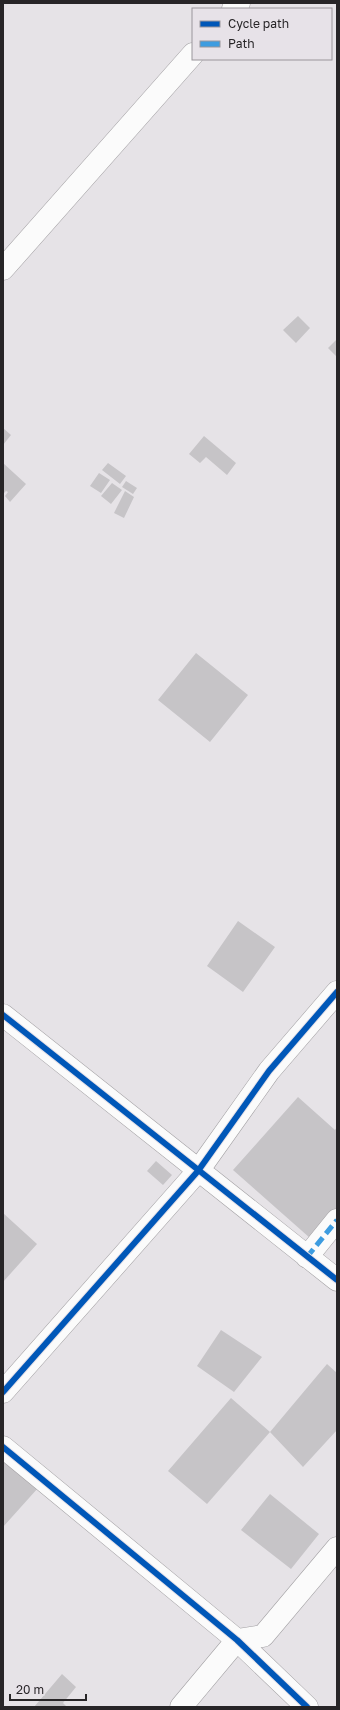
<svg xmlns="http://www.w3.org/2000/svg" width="340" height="1710" font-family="'Golos Text',sans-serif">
	<rect width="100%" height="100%" fill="#e6e3e7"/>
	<path fill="#c6c4c7" d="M298,316L310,328L296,343L283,330Z
		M337,339V357L328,348Z
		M3,428L11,435L3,445Z
		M204,436L236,463L227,475L206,457L200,463L189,454Z
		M3,463L26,484L10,502L5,496L8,492L6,491L3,494Z
		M108,463L126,476L120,484L102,470Z
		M99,473L110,480L101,493L90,486Z
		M126,481L137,488L133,494L122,487Z
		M112,483L122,490L111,504L101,496Z
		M125,491L134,497L124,518L114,513Z
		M196,653L248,695L210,742L158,700Z
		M238,921L275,947L243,992L207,966Z
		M298,1097L335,1130L337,1127V1207L310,1238L233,1170Z
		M156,1161L172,1175L163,1185L147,1171Z
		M3,1213L37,1244L3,1282Z
		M221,1330L262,1357L234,1392L197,1366Z
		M327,1364L337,1373V1430L303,1467L270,1432Z
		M231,1398L270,1432L207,1504L168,1471Z
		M3,1456L38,1488L3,1527Z
		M270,1494L319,1534L291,1569L241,1530Z
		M62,1674L76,1687L63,1703L67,1707H34Z"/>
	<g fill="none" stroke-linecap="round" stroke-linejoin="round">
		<defs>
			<path id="minor" d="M233,9L239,3
				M3,269L193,54
				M3,1015L337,1280
				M307,1257L337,1220
				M3,1392L198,1171L269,1071L337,992
				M3,1447L237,1640L307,1707
				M181,1707L237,1640L263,1636L337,1548"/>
		</defs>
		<use href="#minor" stroke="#a19fa2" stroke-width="23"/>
		<use href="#minor" stroke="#fbfbfb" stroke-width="22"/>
		<path stroke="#3d9ce0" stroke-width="5" stroke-dasharray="10 5" stroke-linecap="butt" d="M307,1257L337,1220"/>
		<defs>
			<path id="cycleway" d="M3,1015L337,1280
				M3,1392L198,1171L269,1071L337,992
				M3,1447L237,1640L307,1707"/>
		</defs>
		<use href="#cycleway" stroke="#e7e2e8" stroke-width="8"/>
		<use href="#cycleway" stroke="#0057b8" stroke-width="6"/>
	</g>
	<rect width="340" height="1710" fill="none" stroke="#272527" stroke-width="8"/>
	<rect x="192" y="8" width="140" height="52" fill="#e7e2e8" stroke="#9a969b"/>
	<rect x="200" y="21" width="20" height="6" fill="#0057b8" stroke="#9a969b"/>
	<text x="228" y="28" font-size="12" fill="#272527">Cycle path</text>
	<rect x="200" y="41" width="20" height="6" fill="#3d9ce0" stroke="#9a969b"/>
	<text x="228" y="48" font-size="12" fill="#272527">Path</text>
	<path d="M10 1694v6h76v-6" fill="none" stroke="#272527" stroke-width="2"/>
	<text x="16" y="1694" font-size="12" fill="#272527" stroke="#e7e2e8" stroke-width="3" paint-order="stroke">20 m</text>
</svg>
